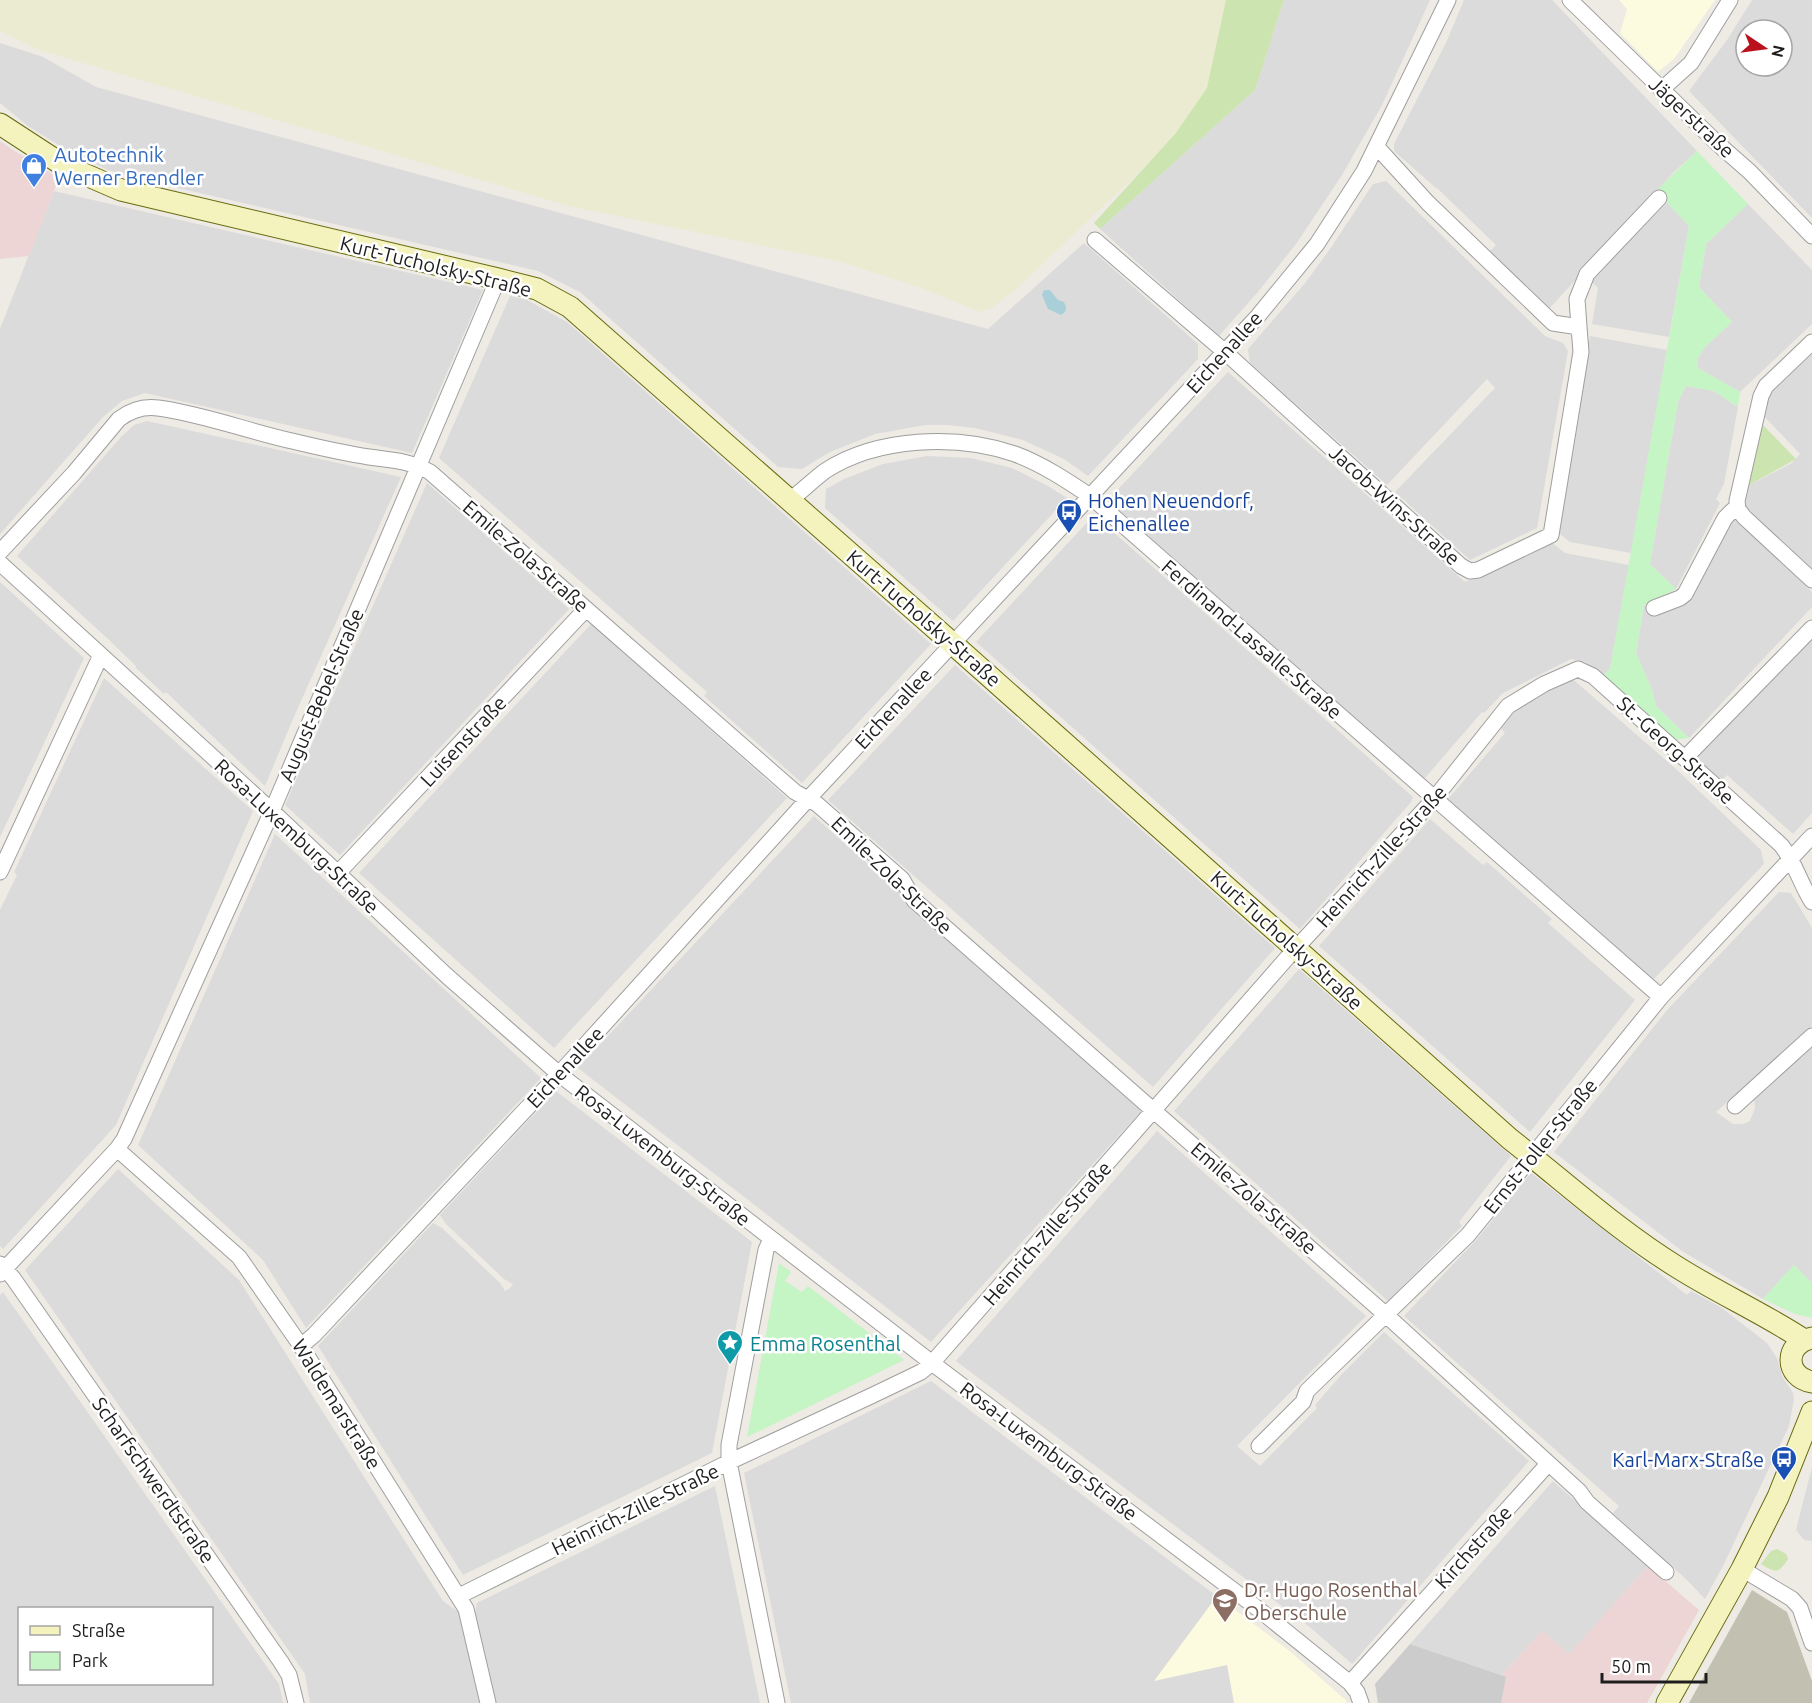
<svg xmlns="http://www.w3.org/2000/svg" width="1812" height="1703" font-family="Ubuntu,sans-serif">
	<rect width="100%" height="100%" fill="#eeeae4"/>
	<path fill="#dcdbdb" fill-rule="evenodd" d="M1284,0H1430L1382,105L1342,175L1296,244L1257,293L1219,336L1100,229L1255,90Z
		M1464,0H1552L1697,151L1674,172L1548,310L1489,252L1496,245L1437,188H1436L1394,151V144L1446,43Z
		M1752,0H1812V218L1689,91L1727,40ZM1746,30H1782V66H1746Z
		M0,43L43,57L96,87L988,329L1084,243L1198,344V359L1088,476L1064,459L1023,440L975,428L948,425H925L875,434L830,452L802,469L778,467L580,292L538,271L148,181L108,170L70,152L28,126L0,103Z
		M1386,181L1545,336L1563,343L1568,351L1537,528L1470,560L1395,492L1495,388L1487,379L1387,485L1250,363L1248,349L1306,282L1330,249L1373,184Z
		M54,191L483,290L412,453L145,393L122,401L103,417L0,534V329Z
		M1662,197L1689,226L1669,337L1592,324L1598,288L1588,278Z
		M1748,204L1812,270V324L1740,392L1698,368L1697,359L1705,347L1732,322L1699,287L1706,244Z
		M510,296L527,300L567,322L931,644L802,783L704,696L707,692L439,458Z
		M1590,336L1667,350L1631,553L1570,542L1555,530Z
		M1812,353V570L1745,506L1749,485L1792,463L1800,454L1761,413L1764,398Z
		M1228,372L1465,582L1551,542L1565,553L1629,565L1610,669L1602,677L1585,662L1571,659L1503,693L1484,713L1482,712L1424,779L1108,500Z
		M1686,386L1714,391L1738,407L1724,484L1716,499L1720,503L1676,589L1650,564L1678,402Z
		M147,421L401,477L293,719L265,786L166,692L164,694L136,668V666L107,638L17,556L121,437L134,425Z
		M927,456L971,458L1012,468L1048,486L1067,498L953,621L825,508L826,489L844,479L883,464Z
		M427,483L569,609L340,855L285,805Z
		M1730,512L1812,592V607L1689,738L1656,706L1652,690L1636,653L1644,605L1654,614L1685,598Z
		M1094,515L1413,797L1411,802L1300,929L976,642Z
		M0,582L84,658L0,837Z
		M591,624L787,798L554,1048L359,873Z
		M1812,629V813L1793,834L1727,775L1720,782L1690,754Z
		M955,665L1275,948L1153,1087L828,800Z
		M104,678L253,811L116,1125L3,1249L0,1246V910L17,875L14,872Z
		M1571,680L1575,681L1676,769L1761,850L1764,864L1652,981L1448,799L1505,733L1500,727L1521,704Z
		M814,816L1143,1109L931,1342L578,1068Z
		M1430,819L1483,865L1487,862L1552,919L1548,923L1635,1000L1530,1132L1319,946Z
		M275,834L541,1078L306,1328L263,1260L138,1145Z
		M1779,892L1791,893L1812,928V1026L1716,1112L1733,1124H1743L1750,1121L1755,1108L1754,1098L1812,1040V1283L1794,1265L1763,1299L1682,1251L1554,1152L1668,1009Z
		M1299,969L1511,1156L1459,1222L1462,1226L1388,1301L1174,1111Z
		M556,1091L752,1242L712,1453L463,1575L318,1346L433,1223L442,1228L500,1283L505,1291L510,1288L513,1284L504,1279L446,1224L440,1215Z
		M1157,1131L1366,1316L1237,1446L1260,1466L1317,1408L1315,1405L1342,1374L1384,1332L1529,1461L1352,1664L1311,1628L956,1361Z
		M118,1169L239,1280L443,1601L465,1617L483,1703H310L305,1674L25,1270Z
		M1531,1173L1687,1295L1691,1291L1722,1308L1767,1343L1777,1358L1782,1376L1793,1393L1794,1399L1789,1426L1723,1566L1705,1599L1687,1580L1613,1513L1619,1506L1404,1316L1477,1239Z
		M3,1292L279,1684L283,1703H0V1295ZM20,1608H212V1684H20Z
		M931,1381L1291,1652L1346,1700L1347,1703H791L744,1473Z
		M1812,1467V1541L1804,1540L1796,1530Z
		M1553,1481L1648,1566L1569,1655L1541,1632L1501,1676L1410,1644Z
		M715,1486L760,1703H493L475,1614L477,1603Z"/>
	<path fill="#edd5d6" d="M0,141L13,150L59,178L29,256L0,259Z
		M1648,1566L1699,1610L1647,1703H1501L1505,1678L1501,1676L1542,1631L1569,1654Z"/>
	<path fill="#fcfadf" d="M1619,0H1715L1674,59L1658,72L1620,33L1627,9Z
		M1217,1596L1291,1652L1346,1700L1347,1703H1234L1227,1665L1154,1681Z"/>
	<path fill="#ccc" d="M1410,1644L1506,1677L1501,1703H1378L1375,1684Z"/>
	<path fill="#c2c0b1" d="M1752,1590L1787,1612L1812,1681V1703H1689Z"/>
	<path fill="#ebebd1" d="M0,0H1227L1209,88L1180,133L1015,290L993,307L980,312L922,288L838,261L573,207L39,50L0,31Z"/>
	<path fill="#cce4af" d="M1226,0H1284L1255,90L1100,229L1094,223L1176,133L1207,88Z
		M1760,422L1796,459L1749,485Z
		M1777,1549L1786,1554L1788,1559C1778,1574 1776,1573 1761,1564L1771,1551Z"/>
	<path fill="#c5f4c5" d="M1697,151L1748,204L1706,244L1699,287L1732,322L1705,347L1697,359L1698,368L1740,392L1738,407L1714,391L1686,386L1678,402L1650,564L1676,589L1644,605L1636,653L1652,690L1656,706L1689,738L1673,740L1602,677L1610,669L1689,226L1656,191Z
		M779,1263L791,1272L785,1281L802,1292L808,1286L904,1360L747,1437Z
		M1794,1265L1812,1283V1318L1795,1314L1763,1299Z"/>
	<path fill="#a9d0d8" d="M1044,290H1050L1058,300L1064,302L1066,307L1065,312L1061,315L1048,309L1042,295Z"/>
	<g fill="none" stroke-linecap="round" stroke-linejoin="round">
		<defs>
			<path id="minor" d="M1570,0L1717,143L1750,172L1812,236
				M1661,90L1691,63L1730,0
				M1095,240L1225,352L1461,566L1470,571L1478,570L1551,535L1581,352L1579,327L1553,323L1428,203L1377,147
				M1579,327L1577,299L1587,274L1659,198
				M1812,342L1766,386L1761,396L1737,501L1738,509L1744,517L1812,580
				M790,500C802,491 813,480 825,471C877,437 957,434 1015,454C1042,464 1066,480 1090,496L1661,997
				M0,552L74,473L119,419C131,410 143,406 158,408C203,414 247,431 292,441C317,447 343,453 369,457C391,460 411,461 430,472L795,792L817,804L902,879L914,900L1385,1314L1579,1491L1587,1502L1666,1572
				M0,563L272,811L447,976L559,1074L932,1363L1257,1608L1350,1683L1357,1692L1361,1703
				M1654,608L1680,598L1685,594L1725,518L1733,510L1738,509
				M1685,758L1812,628
				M0,872L101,655
				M338,873L586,609
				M1735,1106L1812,1036
				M117,1149L239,1257L301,1346L466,1609L488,1703
				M771,1239L766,1250L729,1445V1462L777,1703
				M0,1264L13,1278L281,1662L289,1675L296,1703
				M0,1274L117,1149L124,1139L272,811L498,279
				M301,1346L314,1335L559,1074L808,799L1258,316L1317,244L1364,171L1448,0
				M1259,1446L1303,1402L1307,1391L1468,1235L1661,997L1812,836
				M1742,1569L1792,1599L1800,1608L1812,1643
				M459,1596L729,1462L871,1396L921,1372L932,1363L1287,958L1434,799L1508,706L1544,684L1578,669L1593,676L1781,845C1795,862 1800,883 1812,902
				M1350,1683L1548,1464"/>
			<path id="secondary" d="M0,124L63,165L121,190L498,279L537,289L570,307L953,644L1510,1139C1565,1182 1617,1230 1677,1267C1718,1293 1763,1313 1804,1340
				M1812,1338C1784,1343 1784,1377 1812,1382
				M1667,1703L1742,1569L1778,1497L1812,1412"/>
		</defs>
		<use href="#minor" stroke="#9f9f9f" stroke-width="17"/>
		<use href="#secondary" stroke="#686b0e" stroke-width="23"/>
		<use href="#minor" stroke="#fff" stroke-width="15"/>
		<use href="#secondary" stroke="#f4f3bd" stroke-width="21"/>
	</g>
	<defs>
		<symbol id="shop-pin" viewBox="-11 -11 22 30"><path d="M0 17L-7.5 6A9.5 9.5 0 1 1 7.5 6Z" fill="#3f7fe0" stroke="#fff"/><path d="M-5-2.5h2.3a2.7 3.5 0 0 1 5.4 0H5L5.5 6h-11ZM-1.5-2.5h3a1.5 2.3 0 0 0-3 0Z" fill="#fff"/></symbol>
		<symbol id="bus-pin" viewBox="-11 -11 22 30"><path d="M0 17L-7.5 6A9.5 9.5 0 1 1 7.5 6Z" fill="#1a4fb4" stroke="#fff"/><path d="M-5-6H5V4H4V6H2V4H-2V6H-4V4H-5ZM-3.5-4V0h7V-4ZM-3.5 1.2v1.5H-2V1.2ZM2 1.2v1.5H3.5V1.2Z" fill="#fff"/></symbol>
		<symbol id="sight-pin" viewBox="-11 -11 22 30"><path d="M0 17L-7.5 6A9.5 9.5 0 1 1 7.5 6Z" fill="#0f9aa8" stroke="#fff"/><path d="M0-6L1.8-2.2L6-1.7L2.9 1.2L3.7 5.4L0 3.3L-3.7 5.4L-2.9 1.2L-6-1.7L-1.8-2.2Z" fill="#fff"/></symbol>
		<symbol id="school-pin" viewBox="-11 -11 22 30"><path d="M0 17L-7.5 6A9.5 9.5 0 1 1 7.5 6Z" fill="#8d6e63" stroke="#fff"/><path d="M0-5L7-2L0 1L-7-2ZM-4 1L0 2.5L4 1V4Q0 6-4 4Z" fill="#fff"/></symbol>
	</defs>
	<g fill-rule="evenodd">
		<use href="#shop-pin" x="19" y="151" width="30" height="40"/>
		<use href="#bus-pin" x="1054" y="497" width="30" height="40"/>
		<use href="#sight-pin" x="715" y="1328" width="30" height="40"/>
		<use href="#bus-pin" x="1769" y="1444" width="30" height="40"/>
		<use href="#school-pin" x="1210" y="1586" width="30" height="40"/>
	</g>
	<g text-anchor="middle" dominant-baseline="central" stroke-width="5" stroke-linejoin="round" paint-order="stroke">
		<g font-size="20" fill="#1e1e1e" stroke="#fff">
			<text transform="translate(1692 117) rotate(43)">Jägerstraße</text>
			<text transform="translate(436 266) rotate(14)">Kurt-Tucholsky-Straße</text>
			<text transform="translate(1224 352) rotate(-48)">Eichenallee</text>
			<text transform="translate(1395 505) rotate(42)">Jacob-Wins-Straße</text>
			<text transform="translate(526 556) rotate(41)">Emile-Zola-Straße</text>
			<text transform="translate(924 618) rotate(41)">Kurt-Tucholsky-Straße</text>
			<text transform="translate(1252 639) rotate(41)">Ferdinand-Lassalle-Straße</text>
			<text transform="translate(321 695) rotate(-67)">August-Bebel-Straße</text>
			<text transform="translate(893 708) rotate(-47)">Eichenallee</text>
			<text transform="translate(463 741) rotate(-47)">Luisenstraße</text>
			<text transform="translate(1676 750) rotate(42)">St.-Georg-Straße</text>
			<text transform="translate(297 836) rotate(43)">Rosa-Luxemburg-Straße</text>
			<text transform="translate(1381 856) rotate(-48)">Heinrich-Zille-Straße</text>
			<text transform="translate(892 875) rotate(44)">Emile-Zola-Straße</text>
			<text transform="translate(1287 940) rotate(42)">Kurt-Tucholsky-Straße</text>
			<text transform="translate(565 1067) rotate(-47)">Eichenallee</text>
			<text transform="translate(1540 1146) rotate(-51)">Ernst-Toller-Straße</text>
			<text transform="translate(663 1155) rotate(38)">Rosa-Luxemburg-Straße</text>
			<text transform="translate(1254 1198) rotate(41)">Emile-Zola-Straße</text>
			<text transform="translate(1047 1233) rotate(-49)">Heinrich-Zille-Straße</text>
			<text transform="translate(337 1404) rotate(58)">Waldemarstraße</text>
			<text transform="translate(1049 1451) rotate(37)">Rosa-Luxemburg-Straße</text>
			<text transform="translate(154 1480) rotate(55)">Scharfschwerdtstraße</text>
			<text transform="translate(635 1509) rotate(-26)">Heinrich-Zille-Straße</text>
			<text transform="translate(1473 1547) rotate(-48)">Kirchstraße</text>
		</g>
		<g font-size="20" fill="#366cbe" stroke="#fff" text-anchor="start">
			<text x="54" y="154">Autotechnik<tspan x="54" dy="23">Werner Brendler</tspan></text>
		</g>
		<g font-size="20" fill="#164399" stroke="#fff" text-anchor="start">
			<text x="1088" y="500">Hohen Neuendorf,<tspan x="1088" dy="23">Eichenallee</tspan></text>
			<text x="1764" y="1459" text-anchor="end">Karl-Marx-Straße</text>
		</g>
		<g font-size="20" fill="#0d838f" stroke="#fff" text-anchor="start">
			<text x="750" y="1343">Emma Rosenthal</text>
		</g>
		<g font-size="20" fill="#785e54" stroke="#fff" text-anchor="start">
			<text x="1244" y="1589">Dr. Hugo Rosenthal<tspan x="1244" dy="23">Oberschule</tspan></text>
		</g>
	</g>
	<rect x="18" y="1607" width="195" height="78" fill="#ffffff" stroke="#a5a5a5" stroke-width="1.5"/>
	<rect x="30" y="1626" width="30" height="9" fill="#f4f3bd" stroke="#a5a5a5" stroke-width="1.5"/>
	<text x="72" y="1637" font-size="18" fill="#1e1e1e">Straße</text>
	<rect x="30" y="1652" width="30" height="18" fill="#c5f4c5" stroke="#a5a5a5" stroke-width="1.5"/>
	<text x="72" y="1667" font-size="18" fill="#1e1e1e">Park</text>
	<g transform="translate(1764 48) rotate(103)"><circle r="28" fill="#ffffff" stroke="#a5a5a5" stroke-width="1.5"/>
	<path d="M0-4.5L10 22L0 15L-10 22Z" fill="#ba121d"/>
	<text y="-9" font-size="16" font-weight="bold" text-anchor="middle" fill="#1e1e1e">N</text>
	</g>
	<path d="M1602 1673v9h104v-9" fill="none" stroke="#1e1e1e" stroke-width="3"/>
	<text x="1611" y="1673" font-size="18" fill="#1e1e1e" stroke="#ffffff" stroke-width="4.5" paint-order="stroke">50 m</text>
</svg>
